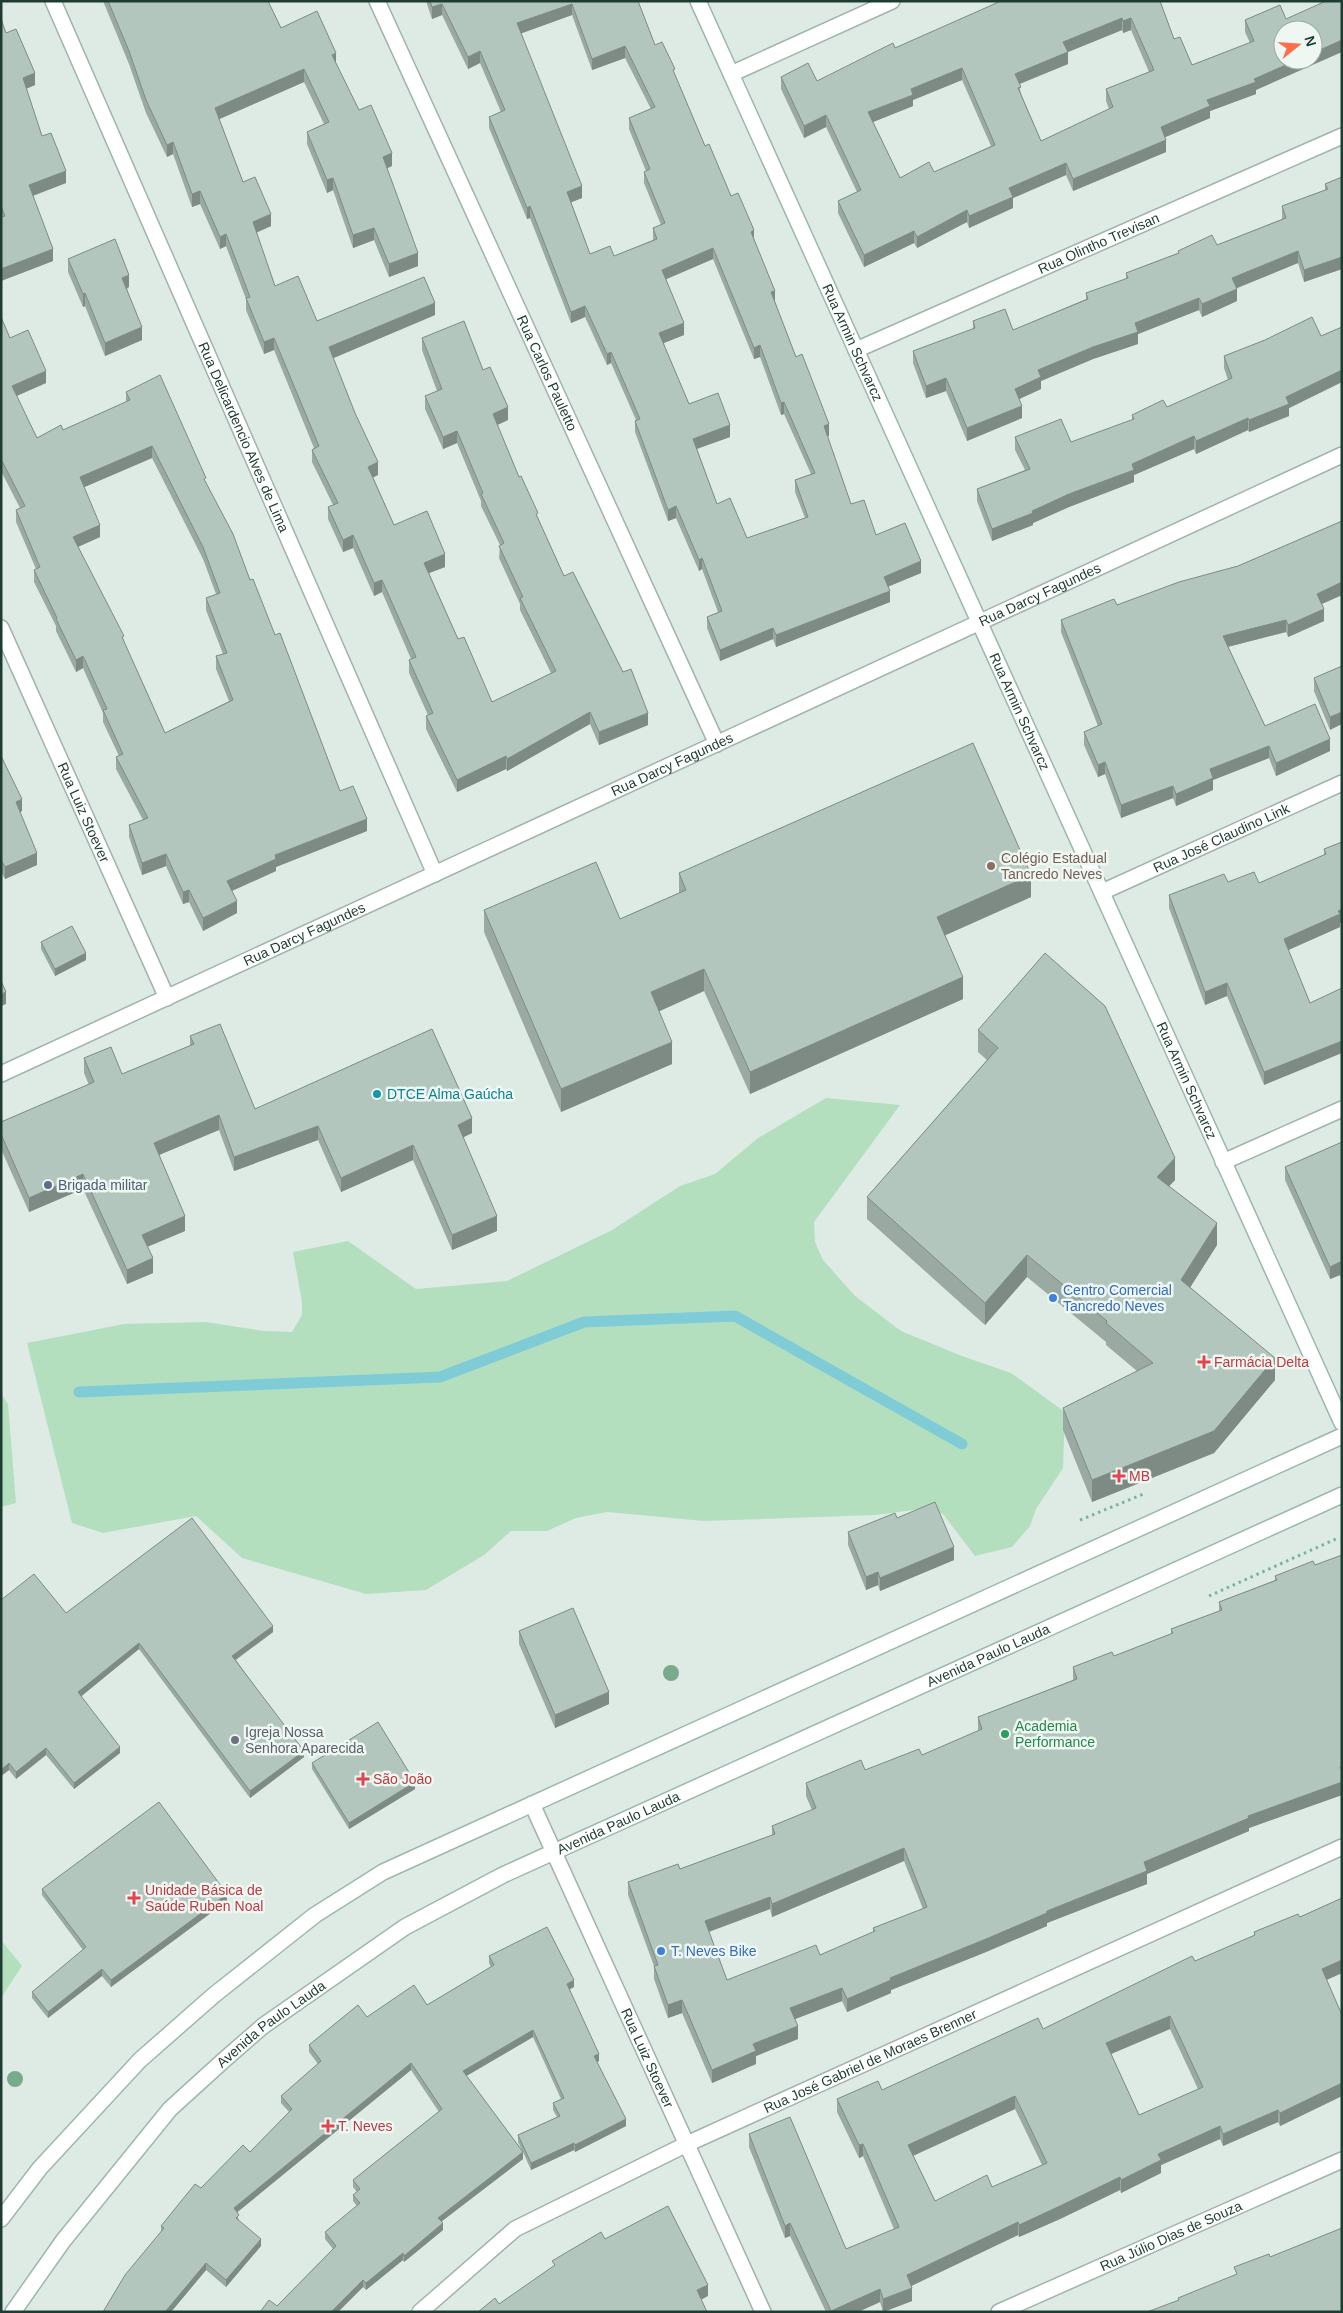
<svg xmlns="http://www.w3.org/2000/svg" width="1343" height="2313" font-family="Helvetica,sans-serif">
	<rect width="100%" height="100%" fill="#deebe5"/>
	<path fill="#b4dfbe" d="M826,1098L900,1105L814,1222L815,1242L823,1260L855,1296L901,1331L962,1356L1011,1373L1065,1412L1063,1468L1036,1509L1030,1526L1012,1547L975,1556L943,1514L920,1509L876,1515L704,1521L607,1512L576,1518L547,1531H511L484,1555L426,1590L366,1594L242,1558L196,1516L103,1533L72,1523L27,1343L124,1324L206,1322L264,1331L292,1332L302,1315V1302L293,1252L348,1241L416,1289L507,1281L612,1230L680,1186L715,1174L758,1138Z
		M1,1394L8,1404L16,1503L1,1507Z
		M1,1940L22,1966L1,1998Z"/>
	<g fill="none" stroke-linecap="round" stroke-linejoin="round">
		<path stroke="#80ccd6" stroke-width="11" d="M79,1392L440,1377L584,1322L735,1316L962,1444"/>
		<defs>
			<g id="street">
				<path id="s1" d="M53,1L435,874"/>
				<path id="s2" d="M377,1L717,744"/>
				<path d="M731,74L892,1"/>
				<path id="s3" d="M856,350L1342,136"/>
				<path id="s4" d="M1,628L167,998"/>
				<path id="s5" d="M1102,892L1342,783"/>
				<path id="s6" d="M1,1074L1342,455"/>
				<path d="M1223,1162L1342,1109"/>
				<path id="s7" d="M532,1804L763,2312"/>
				<path id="s8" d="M420,2312L515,2229L687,2144L1342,1847"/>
				<path id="s9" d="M999,2312L1342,2160"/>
			</g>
			<g id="secondary">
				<path id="s10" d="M698,1L1342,1423"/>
				<path d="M1,2219L40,2168L140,2060L214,1995L315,1915L383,1872L1342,1436"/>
				<path id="s11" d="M13,2312L63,2241L170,2109L224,2060L263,2026L405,1927L503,1875L1342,1495"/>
			</g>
		</defs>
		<use href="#street" stroke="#a1b3ac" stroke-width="18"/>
		<use href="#secondary" stroke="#9cb8ad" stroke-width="18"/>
		<path stroke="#7bb29f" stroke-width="3" stroke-dasharray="2.5 4" stroke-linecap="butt" d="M1272,1357L1279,1363
			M1080,1520L1146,1493
			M1209,1596L1338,1538"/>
		<use href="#street" stroke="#fff" stroke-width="15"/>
		<use href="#secondary" stroke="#fff" stroke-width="15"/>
	</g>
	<g fill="#78ab8b">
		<circle cx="671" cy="1673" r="8"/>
		<circle cx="15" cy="2079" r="8"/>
	</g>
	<path fill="#9aaaa3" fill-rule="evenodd" d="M103,1H268L281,28L336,64L359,110L392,166L387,168L418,266L389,277L374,240L353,248L333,190L327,193L307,144V132L324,124L304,82L219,119L243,182L271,226L256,233L275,286L317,321L435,315L333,358L378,475L373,477L394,525L445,567L429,573L458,639L492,702L551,673L520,610V604L499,558L500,545L481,506V501L457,443L443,449L425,409V396L437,391L422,350V338L483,370L508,420L497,425L519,477L564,576L648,725L599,745L590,724L507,771L506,769L457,792L426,729V716L428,715L409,673V660L411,659L382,592L374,596L353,548L343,552L328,519V507L333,505L312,462V450L314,448L274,350L264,354L246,310V299L226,246L220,249L200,204L192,207L173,154L167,157L146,113L129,64Z
		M426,1H638L655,45L675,76L705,146L754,239L775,302L796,357L829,436H827L851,504L876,535L921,573L888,587L890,602L776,647L773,639L720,661L707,628V617L718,612L702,569L699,571L676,518L668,521L635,432V421L636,420L611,363L607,365L585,317L571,323L530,218L527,219L489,128V117L501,112L480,63L468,69L442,15L432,19ZM572,15L592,70L625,58L651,109L629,118V129L646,171L644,172V183L661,225L653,228V240L614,256L590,254L571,202L582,198L521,33ZM713,259L754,359L760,357L781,415L784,414L811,474L795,480V492L805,518L747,538L717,504L697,449L730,437L689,404L663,343L684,335L666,279Z
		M1160,1L1174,39L1192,65L1250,43L1245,32V20L1280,5L1256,90V94L1210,111V118L1165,137L1166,152L1073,191L1066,175L1013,198V208L969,228L967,222L917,248L914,243L864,267L838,213V201L857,192L826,127L804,138L781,89V77L817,81L895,48ZM1122,30L1123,33L1131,30L1149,72L1106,89V101L1109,109L1041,141L1021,94L1019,84L1068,64V52ZM962,80L991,146L934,172L900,178L873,122L913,106V100Z
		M1,19L6,33L35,85L26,89L42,136L66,183L33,196L53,261L1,281Z
		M1342,177V269L1304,282L1298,263L1237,288V301L1202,317L1199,310L1138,334V344L1093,359L1041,381V389L1019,399L1022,418L967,441L946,391L926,398L913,363V351L973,329V321L1013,330L1086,299V293L1126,279V273L1178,253V251L1217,245L1282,219V206L1325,190V184Z
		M68,259L129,287L127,289L142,340L105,356L85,306L83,307L68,272Z
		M1,317L10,338L46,383L16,396L37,438L63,430L126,402V392L206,483L275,635L340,791L367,831L276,867V871L232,891L237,913L203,931L189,902L183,904L166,866L142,875L129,837V825L143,820L116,769V757L119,756L103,722V713L83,668L76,672L56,631V626L34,582V570L36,569L16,522V510L20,508L1,471ZM152,458L203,559L216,594L206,598V610L223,654L216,656V669L229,701L165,733L78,547L100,537L84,487Z
		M1342,327V382L1289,408V416L1249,432L1248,430L1196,454L1194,449L1134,475V482L1069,507L1033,523V525L992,541L977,501V489L1025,470L1015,450V437L1071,442L1132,420V415L1167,407L1228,380L1224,368V356L1321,336Z
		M1342,521V595L1322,604L1324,621L1288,637L1286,632L1228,647L1265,726L1330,751L1276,776L1269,758L1213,780V790L1176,806L1173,798L1121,818L1105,774L1098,777L1084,745V732L1098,726L1061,632V620L1117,605L1238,566Z
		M1342,666L1330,730L1314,691V678Z
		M1,756L22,811L20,812L37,865L5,879L1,872Z
		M1342,842V922L1340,923V927L1288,950L1264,1085L1227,996L1205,1005L1169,908V895L1228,882L1259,883L1324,855V849Z
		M679,873L1031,897L945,935L963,999L750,1094L704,991L659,1011L672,1064L561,1112L484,932V910L620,919L679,893Z
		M41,942L86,960L55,976L41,949Z
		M978,1030L1175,1180L1169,1186L1217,1245L1190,1287L1275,1380L1214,1453L1092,1502L1063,1430V1408L1137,1371L1106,1345V1342L1027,1277L985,1325L867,1219V1197L987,1060L978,1052Z
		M190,1036L255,1109L472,1133L463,1137L497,1231L452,1250L413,1160L341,1192L318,1140L234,1171L219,1130L159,1155L185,1231L147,1247L153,1273L127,1284L83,1189L29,1212L1,1149V1122L89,1085L84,1073V1058L122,1074L190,1046Z
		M1342,1142V1280L1340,1275L1330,1279L1285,1180V1167Z
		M897,1518L954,1560L880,1591L878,1585L866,1590L848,1545V1532Z
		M1342,1555V1795L1249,1828V1831L1147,1874V1884L1047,1923V1926L986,1952L891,1990V1993L847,2012L842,2001L795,2019L798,2039L756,2056V2064L712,2083L682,2013L668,2018L654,1979V1966L628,1895V1882L680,1869L772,1835V1826L812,1810L806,1796V1783L865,1770L922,1755L978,1731V1717L1073,1680V1667L1114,1656L1171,1634V1629L1219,1611V1602L1275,1580V1576L1315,1565ZM904,1861L923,1909L873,1928V1932L820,1955L727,1980L709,1932L770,1909L772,1917Z
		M1,1600L66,1613L273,1632L236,1660L304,1757L250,1798L139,1649L81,1696L120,1753L74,1789L46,1755L16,1779L9,1770L1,1776Z
		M519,1631L609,1704L555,1728L519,1644Z
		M312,1763L415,1789L349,1829L312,1769Z
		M42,1889L227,1901L111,1987L102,1976L48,2018L32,1998V1992L83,1950L42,1895Z
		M1342,1898V1973L1326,1980L1342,2015V2096L1280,2126L1278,2122L1223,2146L1220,2139L1161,2165V2173L1121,2193L1120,2190L1060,2219L1019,2237L1018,2235L911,2286L912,2301L883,2312L880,2302L858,2312H826L790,2236L785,2238L749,2147V2134L846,2249L894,2229L863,2156L859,2158L837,2112V2099L882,2090L1043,2029L1195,1961L1254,1936V1932L1300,1917ZM1170,2029L1198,2089L1139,2115L1111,2054ZM1015,2109L1042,2165L992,2187L935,2201L913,2156Z
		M489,1956L574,1987L569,1989L599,2061L597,2062L626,2126L575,2152L574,2150L531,2170L523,2152V2159L441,2222L443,2230L404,2262L403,2260L366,2290L363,2287L338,2312H260L277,2306L333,2249L325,2239V2232L357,2206L353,2201V2195L357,2192L353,2187V2180L439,2112L411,2070L237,2212L239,2221L261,2246L226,2287L206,2270L171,2312H103L161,2232V2226L201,2188L250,2152L289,2112L281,2103V2096L318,2064L309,2052V2045L367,2017L427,2005L491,1967L489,1963ZM533,2037L561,2099L553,2103V2110L557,2117L518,2135V2142L523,2152L466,2076Z"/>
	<path fill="#7d8b84" d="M442,4V15L432,19V7Z
		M572,4V15L517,35V23Z
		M1122,18V30L1068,52V64L1015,86V74L1063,42Z
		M1131,18V30L1123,33V21Z
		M1342,40V52L1256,90V94L1210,111V118L1161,139V127L1207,100L1297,60H1313V53Z
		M625,46V58L592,70V59Z
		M480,51V63L468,69V57Z
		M336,53V65L332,55Z
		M962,68V80L913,100V106L868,124V112L911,89Z
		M304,69V82L215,121V108Z
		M35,73V85L23,90V78Z
		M826,115V127L804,138V126Z
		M1166,140V152L1073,191V179Z
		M173,142V154L167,157V145Z
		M392,153V166L383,170V157Z
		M1066,163V175L1013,198V208L969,228V216L1009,188Z
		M66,171V183L29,197V185Z
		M333,178V190L327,193V180Z
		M582,186V198L567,204V192Z
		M200,191V204L192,207V194Z
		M530,206V218L527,219V208Z
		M967,210V222L917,248V237Z
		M271,214V226L253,234V222Z
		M374,228V240L353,248V235Z
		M754,230V242L751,232Z
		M914,231V243L864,267V255Z
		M226,234V246L220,249V237Z
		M713,248V259L662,281V270Z
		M53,249V261L1,281V269Z
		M1298,251V263L1232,290V278Z
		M418,253V266L389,277V264Z
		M1342,257V269L1304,282V270Z
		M129,275V287L122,290V278Z
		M1237,289V301L1202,317V304Z
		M775,291V302L771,292Z
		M85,293V306L83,307V294Z
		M1199,298V310L1138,334V344L1093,359L1041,381V389L1015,401V389L1038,370L1135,323Z
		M435,303V315L329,360V347Z
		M585,306V317L571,323V312Z
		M684,323V335L659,345V333Z
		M142,327V340L105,356V343Z
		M274,338V350L264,354V342Z
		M760,345V357L754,359V348Z
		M611,352V363L607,365V354Z
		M1342,370V382L1289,408V416L1249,432V420L1286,397Z
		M46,371V383L12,398V386Z
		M946,378V391L926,398V386Z
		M784,402V414L781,415V403Z
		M1022,406V418L967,441V428Z
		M508,407V420L493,427V414Z
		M1248,418V430L1196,454V441Z
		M829,424V436L824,438V426Z
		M730,425V437L693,450V439Z
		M457,431V443L443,449V437Z
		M1194,436V449L1134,475V482L1069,507L1033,523V525L992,541V529L1032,511L1132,464Z
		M152,446V458L80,489V477Z
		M378,462V475L368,480V467Z
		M676,506V518L668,521V510Z
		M100,525V537L73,549V537Z
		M353,535V548L343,552V540Z
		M445,554V567L424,575V563Z
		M702,558V569L699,571V560Z
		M921,561V573L884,588V577Z
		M382,580V592L374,596V583Z
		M1342,582V595L1317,606V594Z
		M890,591V602L776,647V635Z
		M1324,609V621L1288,637V625Z
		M1286,620V632L1223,648V636Z
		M773,628V639L720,661V650Z
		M83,656V668L76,672V660Z
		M590,712V724L507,771V759Z
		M1342,712V724L1330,730V717Z
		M648,713V725L599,745V732Z
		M1330,739V751L1276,776V763Z
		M1269,746V758L1213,780V790L1176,806V794L1210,769Z
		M506,756V769L457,792V780Z
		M1105,762V774L1098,777V765Z
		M1173,786V798L1121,818V805Z
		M22,799V811L16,814V802Z
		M367,819V831L276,867V871L227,893V881L275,855Z
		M37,853V865L5,879V867Z
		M166,854V866L142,875V863Z
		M1031,875V897L937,939V917Z
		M189,890V902L183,904V892Z
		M237,901V913L203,931V918Z
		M1342,909V922L1340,923V927L1284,952V939Z
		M86,953V960L55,976V969Z
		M704,969V991L651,1015V992Z
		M963,977V999L750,1094V1072Z
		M1227,983V996L1205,1005V992Z
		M6,992V1004L1,1006V994Z
		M1342,1041V1053L1264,1085V1072Z
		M672,1042V1064L561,1112V1089Z
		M219,1115V1130L154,1157V1143Z
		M472,1118V1133L458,1140V1125Z
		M318,1126V1140L234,1171V1157Z
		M413,1145V1160L341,1192V1178Z
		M1175,1158V1180L1157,1199V1177Z
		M83,1174V1189L29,1212V1198Z
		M185,1216V1231L142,1249V1235Z
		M497,1216V1231L452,1250V1235Z
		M1217,1223V1245L1181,1302V1280Z
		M1027,1255V1277L985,1325V1303Z
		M153,1258V1273L127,1284V1270Z
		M1340,1262V1275L1330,1279V1267Z
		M1275,1358V1380L1214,1453L1092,1502V1480Z
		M954,1547V1560L880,1591V1578Z
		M878,1572V1585L866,1590V1577Z
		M273,1626V1632L232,1662V1656Z
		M139,1643V1649L78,1699V1692Z
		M609,1692V1704L555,1728V1715Z
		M120,1747V1753L74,1789V1783Z
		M46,1748V1755L16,1779V1772Z
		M304,1751V1757L250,1798V1791Z
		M9,1763V1770L1,1776V1770Z
		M415,1782V1789L349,1829V1823Z
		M1342,1782V1795L1249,1828V1831L1147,1874V1884L1047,1923V1926L986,1952L891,1990V1993L847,2012V1999L890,1978L1047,1911L1144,1862L1248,1816Z
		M904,1848V1861L772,1917V1904Z
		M227,1894V1901L111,1987V1980Z
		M770,1897V1909L705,1933V1921Z
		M1342,1960V1973L1322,1982V1969Z
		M102,1969V1976L48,2018V2012Z
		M574,1980V1987L567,1991V1984Z
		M842,1988V2001L790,2021V2008Z
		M682,2000V2013L668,2018V2005Z
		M1170,2016V2029L1106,2056V2043Z
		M798,2026V2039L756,2056V2064L712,2083V2070L753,2044Z
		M533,2030V2037L463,2078V2071Z
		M599,2054V2061L594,2063V2056Z
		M411,2063V2070L234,2215V2208Z
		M1342,2083V2096L1280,2126V2113Z
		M1015,2096V2109L908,2158V2145Z
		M1278,2110V2122L1223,2146V2134Z
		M626,2119V2126L575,2152V2145Z
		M1220,2126V2139L1161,2165V2173L1121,2193V2180L1158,2154Z
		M574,2143V2150L531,2170V2163Z
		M863,2144V2156L859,2158V2145Z
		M523,2152V2159L438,2224V2218Z
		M1120,2177V2190L1060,2219L1019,2237V2225Z
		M1018,2222V2235L907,2288V2275Z
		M443,2223V2230L404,2262V2256Z
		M790,2223V2236L785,2238V2226Z
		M261,2239V2246L226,2287V2280Z
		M403,2253V2260L366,2290V2283Z
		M206,2263V2270L171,2312H165Z
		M363,2280V2287L338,2312H331Z
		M708,2285V2296L697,2302V2290Z
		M912,2288V2301L883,2312V2299Z
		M880,2289V2302L858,2312H831V2311Z"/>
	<path fill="#b3c6bd" stroke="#7d8b84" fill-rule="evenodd" d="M108,1H268L281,28L317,11L336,53L332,55L359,110L371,105L392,153L383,157L418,253L389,264L374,228L353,235L333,178L327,180L307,132L329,122L304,69L215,108L243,182L255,177L271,214L253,222L275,286L298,276L317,321L424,277L435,303L329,347L355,413L378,462L368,467L394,525L427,511L445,554L424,563L458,639L464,637L492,702L556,671L520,598L523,597L499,546L504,543L481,494L483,493L457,431L443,437L425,396L442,389L422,338L464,321L483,370L490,367L508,407L493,414L519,477L521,476L538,513L536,514L564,576L573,572L623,672L631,669L648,713L599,732L590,712L507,759L506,756L457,780L426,716L433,713L409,660L416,657L382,580L374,583L353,535L343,540L328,507L338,503L312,450L319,446L274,338L264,342L246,298L250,297L226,234L220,237L200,191L192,194L173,142L167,145L146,100L129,51Z
		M430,1H638L655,45L662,42L675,69L673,70L705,146L709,144L731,196L738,193L754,230L751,232L775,291L771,292L796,357L802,354L829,424L824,426L851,504L864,500L876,535L905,523L921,561L884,577L890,591L776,635L773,628L720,650L707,617L722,611L702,558L699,560L676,506L668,510L635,421L640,419L611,352L607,354L585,306L571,312L530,206L527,208L489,117L505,110L480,51L468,57L442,4L432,7ZM572,4L592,59L625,46L655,107L629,118L650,169L644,172L665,223L653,228L657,239L614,256L610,246L590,254L567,192L582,186L517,23ZM713,248L754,348L760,345L781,403L784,402L815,473L795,480L808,517L747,538L730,498L717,504L693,439L730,425L718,393L689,404L659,333L684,323L662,270Z
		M1001,1H1160L1174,39L1180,37L1192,65L1254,41L1245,20L1280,5L1286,19L1326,1H1342V40L1313,53V30H1283V60H1297L1254,79L1256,82L1207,100L1210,106L1161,127L1166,140L1073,179L1066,163L1009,188L1013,197L969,216L967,210L917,237L914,231L864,255L838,201L861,190L826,115L804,126L781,77L808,63L817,81L893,43L895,48ZM1122,18L1123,21L1131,18L1154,70L1106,89L1113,107L1041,141L1018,88L1021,87L1015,74L1068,52L1063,42ZM962,68L995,145L934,172L929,162L900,178L868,112L913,95L911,89Z
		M1,19L6,33L16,29L35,73L23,78L42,136L51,133L66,171L29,185L53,249L1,269V217L5,216L1,206Z
		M1342,177V257L1304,270L1298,251L1232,278L1237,289L1202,304L1199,298L1135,323L1138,332L1093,347L1038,370L1041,377L1015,389L1022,406L967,428L946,378L926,386L913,351L975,328L973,321L1005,309L1013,330L1088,299L1086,293L1128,278L1126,273L1179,253L1178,251L1212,235L1217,245L1286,218L1282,206L1328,189L1325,184Z
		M115,239L129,275L122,278L142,327L105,343L85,293L83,294L68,259Z
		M1,317L10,338L28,330L46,371L12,386L37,438L61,425L63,430L130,400L126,392L160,375L206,478L204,479L233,534L250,580L253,579L275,635L280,633L340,791L353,786L367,819L275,855L276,859L227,881L237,901L203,918L189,890L183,892L166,854L142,863L129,825L148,818L116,757L123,754L103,710L107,709L83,656L76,660L56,619L57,618L34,570L40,567L16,510L25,506L1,459ZM152,446L203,547L220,593L206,598L227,653L216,656L233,700L165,733L122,637L124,636L73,537L100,525L80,477Z
		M1312,317L1321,336L1342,327V370L1286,397L1289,404L1249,420L1248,418L1196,441L1194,436L1132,464L1134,470L1069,494L1032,511L1033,513L992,529L977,489L1030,469L1015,437L1061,419L1071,442L1134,419L1132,415L1163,400L1167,407L1232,378L1224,356L1265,340Z
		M1342,521V582L1317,594L1324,609L1288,625L1286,620L1223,636L1265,726L1315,704L1330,739L1276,763L1269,746L1210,769L1213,778L1176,794L1173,786L1121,805L1105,762L1098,765L1084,732L1102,724L1061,620L1114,599L1117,605L1179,582L1238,566Z
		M1342,666V712L1330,717L1314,678Z
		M973,743L1031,875L937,917L963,977L750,1072L704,969L651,992L672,1042L561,1089L484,910L596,862L620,919L686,890L679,873Z
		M1,756L22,799L16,802L37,853L5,867L1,860Z
		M1342,842V909L1338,911L1340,914L1284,939L1310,1003L1342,988V1041L1264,1072L1227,983L1205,992L1169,895L1224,874L1228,882L1254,872L1259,883L1326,854L1324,849Z
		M72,926L86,953L55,969L41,942Z
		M1045,953L1105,1006L1175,1158L1157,1177L1217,1223L1181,1280L1275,1358L1214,1431L1092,1480L1063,1408L1153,1363L1106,1323L1107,1321L1027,1255L985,1303L867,1197L998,1048L978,1030Z
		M1,981L6,992L1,994Z
		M220,1024L255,1109L432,1029L472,1118L458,1125L497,1216L452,1235L413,1145L341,1178L318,1126L234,1157L219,1115L154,1143L185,1216L142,1235L153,1258L127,1270L83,1174L29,1198L1,1134V1122L94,1082L84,1058L111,1047L122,1074L194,1044L190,1036Z
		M1342,1142V1267L1340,1262L1330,1267L1285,1167Z
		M935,1502L954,1547L880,1578L878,1572L866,1577L848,1532L895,1513L897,1518Z
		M192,1518L273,1626L232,1656L304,1751L250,1791L139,1643L78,1692L120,1747L74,1783L46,1748L16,1772L9,1763L1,1770V1600L34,1574L66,1613Z
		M1342,1555V1767H1340L1342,1771V1782L1248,1816L1249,1818L1144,1862L1147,1871L1047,1911V1913L986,1939L890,1978L891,1980L847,1999L842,1988L790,2008L798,2026L753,2044L756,2051L712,2070L682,2000L668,2005L654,1966L658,1965L628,1882L678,1864L680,1869L775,1834L772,1826L816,1808L806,1783L861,1760L865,1770L919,1749L922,1755L982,1729L978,1717L1077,1679L1073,1667L1112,1652L1114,1656L1173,1633L1171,1629L1222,1610L1219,1602L1277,1580L1275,1576L1313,1561L1315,1565ZM904,1848L927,1907L873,1928L875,1931L820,1955L816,1945L727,1980L705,1921L770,1897L772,1904Z
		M573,1608L609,1692L555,1715L519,1631Z
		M378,1722L415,1782L349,1823L312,1763Z
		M159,1802L227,1894L111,1980L102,1969L48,2012L32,1992L86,1947L42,1889Z
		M1342,1898V1960L1322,1969L1342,2015V2083L1280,2113L1278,2110L1223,2134L1220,2126L1158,2154L1161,2160L1121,2180L1120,2177L1060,2206L1019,2225L1018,2222L907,2275L912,2288L883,2299L880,2289L831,2311L790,2223L785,2226L749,2134L790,2117L846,2249L899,2227L863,2144L859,2145L837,2099L878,2081L882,2090L1038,2018L1043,2029L1192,1956L1195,1961L1255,1935L1254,1932L1298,1914L1300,1917ZM1170,2016L1203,2087L1139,2115L1106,2043ZM1015,2096L1047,2163L992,2187L987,2175L935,2201L908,2145Z
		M547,1927L574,1980L567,1984L599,2054L594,2056L626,2119L575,2145L574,2143L531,2163L518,2135L560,2116L553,2103L564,2098L533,2030L463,2071L523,2152L438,2218L443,2223L404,2256L403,2253L366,2283L363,2280L331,2312H260L269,2300L277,2306L336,2246L325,2232L360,2203L353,2195L360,2189L353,2180L442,2109L411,2063L234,2208L239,2215L236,2218L261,2239L226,2280L206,2263L165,2312H103L125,2275L164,2228L161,2226L195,2184L201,2188L243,2145L250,2152L292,2109L281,2096L321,2061L309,2045L358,2005L367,2017L414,1985L427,2005L494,1965L489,1956Z
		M668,2206L708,2285L697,2290L707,2312H478L495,2298L499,2304L555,2265L552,2261L601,2232L605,2239Z
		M1342,2228V2312H1147L1179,2300L1178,2298L1237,2274L1234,2267L1269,2254L1270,2257Z"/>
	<circle fill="#8d6e63" stroke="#eef7f2" stroke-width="2" cx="991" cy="866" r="5"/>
	<circle fill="#0f9aa8" stroke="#eef7f2" stroke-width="2" cx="377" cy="1094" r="5"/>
	<circle fill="#5c6f8a" stroke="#eef7f2" stroke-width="2" cx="48" cy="1185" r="5"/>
	<g fill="#3f7fe0" stroke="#eef7f2" stroke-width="2">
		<circle cx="1053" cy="1298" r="5"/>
		<circle cx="661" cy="1951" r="5"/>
	</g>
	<g fill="#e0444e" stroke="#eef7f2" stroke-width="2">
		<path d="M1201.5 1354.5h5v5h5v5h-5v5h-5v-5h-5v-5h5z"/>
		<path d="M1116.5 1468.5h5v5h5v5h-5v5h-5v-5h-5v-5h5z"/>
		<path d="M360.5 1771.5h5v5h5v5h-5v5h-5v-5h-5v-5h5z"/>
		<path d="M131.5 1890.5h5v5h5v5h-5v5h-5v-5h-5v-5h5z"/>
		<path d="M325.5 2118.5h5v5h5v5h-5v5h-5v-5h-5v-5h5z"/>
	</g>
	<circle fill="#2e9e5b" stroke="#eef7f2" stroke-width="2" cx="1005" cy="1734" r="5"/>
	<circle fill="#6b7280" stroke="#eef7f2" stroke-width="2" cx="235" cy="1740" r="5"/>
	<g text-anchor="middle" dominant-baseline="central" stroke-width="5" stroke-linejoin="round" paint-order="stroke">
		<g font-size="14" fill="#1e3c33" stroke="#eef7f2">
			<text stroke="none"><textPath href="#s3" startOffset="265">Rua Olintho Trevisan</textPath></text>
			<text stroke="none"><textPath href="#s10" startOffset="375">Rua Armin Schvarcz</textPath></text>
			<text stroke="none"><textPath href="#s2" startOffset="409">Rua Carlos Pauletto</textPath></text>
			<text stroke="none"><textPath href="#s1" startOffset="476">Rua Delicardencio Alves de Lima</textPath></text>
			<text stroke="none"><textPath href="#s6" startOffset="1144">Rua Darcy Fagundes</textPath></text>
			<text stroke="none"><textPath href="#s10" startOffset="780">Rua Armin Schvarcz</textPath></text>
			<text stroke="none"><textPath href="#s6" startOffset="739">Rua Darcy Fagundes</textPath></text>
			<text stroke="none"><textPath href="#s4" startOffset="202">Rua Luiz Stoever</textPath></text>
			<text stroke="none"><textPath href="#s5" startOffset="131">Rua José Claudino Link</textPath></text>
			<text stroke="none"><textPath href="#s6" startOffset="334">Rua Darcy Fagundes</textPath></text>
			<text stroke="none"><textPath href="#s10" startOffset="1185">Rua Armin Schvarcz</textPath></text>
			<text stroke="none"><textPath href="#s11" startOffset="1198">Avenida Paulo Lauda</textPath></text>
			<text stroke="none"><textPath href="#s11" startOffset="792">Avenida Paulo Lauda</textPath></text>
			<text stroke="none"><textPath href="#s11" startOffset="389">Avenida Paulo Lauda</textPath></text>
			<text stroke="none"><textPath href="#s7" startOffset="279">Rua Luiz Stoever</textPath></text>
			<text stroke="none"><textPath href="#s8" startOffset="519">Rua José Gabriel de Moraes Brenner</textPath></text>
			<text stroke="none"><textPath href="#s9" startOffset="188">Rua Júlio Dias de Souza</textPath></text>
		</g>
		<g font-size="14" fill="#785e54" stroke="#eef7f2" text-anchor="start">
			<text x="1001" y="858">Colégio Estadual<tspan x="1001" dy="16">Tancredo Neves</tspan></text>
		</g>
		<g font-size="14" fill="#0d838f" stroke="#eef7f2" text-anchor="start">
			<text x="387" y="1094">DTCE Alma Gaúcha</text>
		</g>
		<g font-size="14" fill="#4e5e75" stroke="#eef7f2" text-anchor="start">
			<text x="58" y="1185">Brigada militar</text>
		</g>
		<g font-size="14" fill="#366cbe" stroke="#eef7f2" text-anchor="start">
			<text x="1063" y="1290">Centro Comercial<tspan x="1063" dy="16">Tancredo Neves</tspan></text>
			<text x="671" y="1951">T. Neves Bike</text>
		</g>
		<g font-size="14" fill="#be3a42" stroke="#eef7f2" text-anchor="start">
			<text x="1214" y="1362">Farmácia Delta</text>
			<text x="1129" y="1476">MB</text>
			<text x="373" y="1779">São João</text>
			<text x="145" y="1890">Unidade Básica de<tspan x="145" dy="16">Saúde Ruben Noal</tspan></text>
			<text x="338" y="2126">T. Neves</text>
		</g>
		<g font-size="14" fill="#27864d" stroke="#eef7f2" text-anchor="start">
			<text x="1015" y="1726">Academia<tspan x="1015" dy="16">Performance</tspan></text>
		</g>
		<g font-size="14" fill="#5b616d" stroke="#eef7f2" text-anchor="start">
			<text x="245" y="1732">Igreja Nossa<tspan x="245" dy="16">Senhora Aparecida</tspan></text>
		</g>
	</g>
	<rect width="1343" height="2313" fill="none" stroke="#1e3c33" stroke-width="5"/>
	<g transform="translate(1298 45) rotate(73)"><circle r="24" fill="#eef7f2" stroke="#9baca6"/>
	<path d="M0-4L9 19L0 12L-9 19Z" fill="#ff6e48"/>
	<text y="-8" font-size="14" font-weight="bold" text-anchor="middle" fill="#1e3c33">N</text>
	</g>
</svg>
